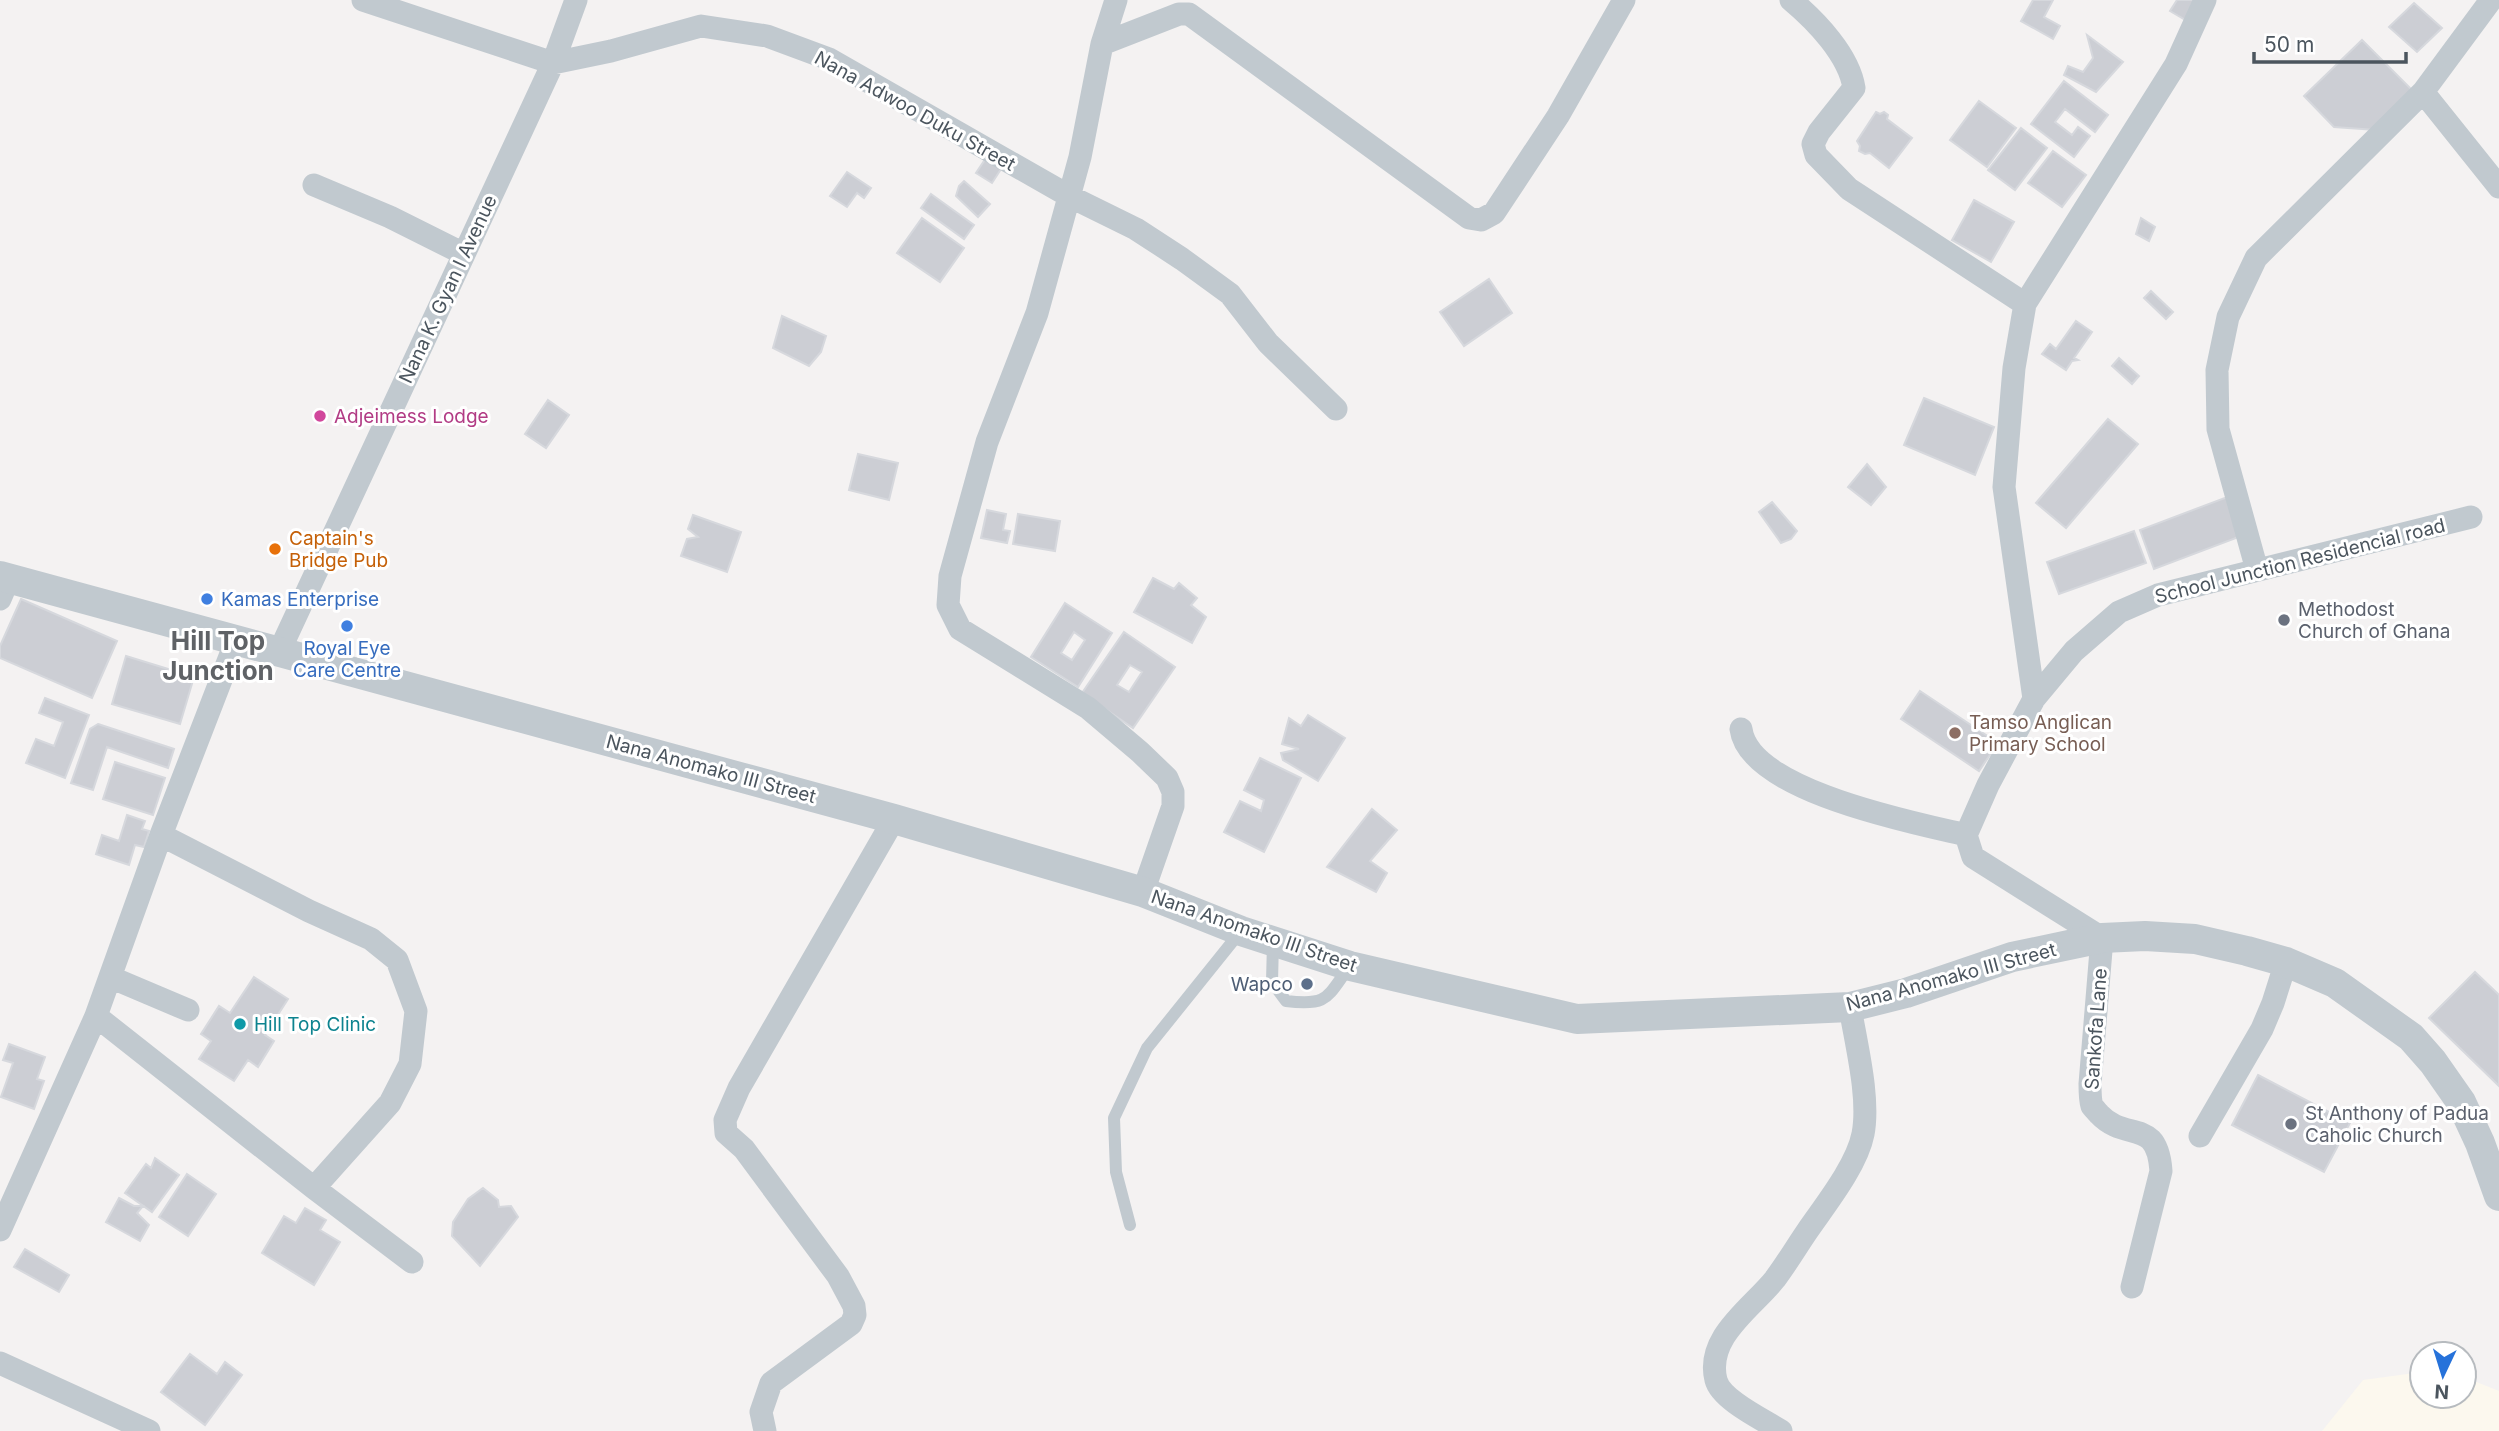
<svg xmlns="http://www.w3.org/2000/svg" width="2499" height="1431" font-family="Inter,sans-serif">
	<rect width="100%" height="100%" fill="#f4f2f2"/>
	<path fill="#fcf8ee" d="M2422,1372V1396H2464V1377L2499,1391V1431H2322L2363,1380Z"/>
	<path fill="#ccced4" stroke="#d6d8dd" stroke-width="2" fill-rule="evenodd" d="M2033,0H2053L2044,17L2060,26L2053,39L2021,21Z
		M2177,0H2201L2189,22L2170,11Z
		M2414,3L2442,28L2417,52L2389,27Z
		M2087,35L2123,62L2096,92L2064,75L2068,66L2083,72L2093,58Z
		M2362,40L2414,92L2376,130L2334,127L2304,96Z
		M2064,81L2108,115L2095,132L2065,109L2055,122L2072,135L2078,127L2090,136L2074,157L2031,124Z
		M1979,101L2016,128L1987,167L1950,140Z
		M1876,112L1880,114L1884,112L1888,115L1887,119L1912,138L1889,168L1870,153L1865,154L1859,151L1860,146L1857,141Z
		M2021,128L2047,148L2015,190L1988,170Z
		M2053,151L2086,175L2062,207L2028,183Z
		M988,155L1003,166L992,183L976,173Z
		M847,172L871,188L864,198L857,193L847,207L830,196Z
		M964,181L990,204L978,217L956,196L959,186Z
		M931,194L974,225L964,239L921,208Z
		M1974,200L2014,222L1991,262L1952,240Z
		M922,218L964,248L940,282L897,253Z
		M2141,218L2155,227L2149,241L2136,234Z
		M1489,279L1512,313L1464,346L1440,312Z
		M2151,291L2173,312L2166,319L2144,298Z
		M782,316L826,336L821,352L809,366L773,348Z
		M2076,321L2092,332L2074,358L2078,360L2072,361L2066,370L2042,354L2050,344L2056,349Z
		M2119,358L2139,376L2132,384L2112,366Z
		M1924,398L1994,427L1975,475L1904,445Z
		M548,400L569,415L546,448L525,434Z
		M2108,419L2138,444L2066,528L2036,503Z
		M858,454L898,463L889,500L849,490Z
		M1867,464L1886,487L1871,505L1848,487Z
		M2230,496L2244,535L2154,569L2140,530Z
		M1772,502L1797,531L1791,539L1781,543L1759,512Z
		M987,510L1006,514L1003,530L1010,531L1007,543L981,538Z
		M1018,514L1060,521L1055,551L1013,544Z
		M693,515L741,532L727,572L681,556L687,539L698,537L688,529Z
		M2134,531L2146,563L2059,594L2047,562Z
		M1153,578L1174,589L1179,583L1197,598L1191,605L1206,617L1192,643L1134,612Z
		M21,599L117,641L92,698L0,658V646Z
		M1065,603L1112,633L1078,687L1031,657ZM1074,632L1085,640L1072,660L1061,653Z
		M1124,632L1175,667L1133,728L1082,693ZM1130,665L1142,672L1129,692L1117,685Z
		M126,656L194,677L180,724L112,704Z
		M1920,691L1998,743L1979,771L1901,719Z
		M45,698L89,715L65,778L26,763L36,739L54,746L63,722L39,713Z
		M1308,715L1345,738L1318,781L1283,760L1281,753L1299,749L1282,744L1289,718L1301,726Z
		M98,724L174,749L168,768L107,747L93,790L71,783L90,729Z
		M1260,758L1301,778L1264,852L1224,832L1240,801L1261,811L1264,800L1244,790Z
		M115,762L165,778L153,815L103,799Z
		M1372,809L1397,830L1370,861L1387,873L1376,892L1327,867Z
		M127,815L145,821L142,829L149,831L144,847L135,845L129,865L96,854L102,835L119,841Z
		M2475,972L2499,995V1086L2429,1018Z
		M254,977L288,999L265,1035L274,1041L258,1067L248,1060L234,1081L199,1059L211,1041L201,1034L219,1006L230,1013Z
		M9,1044L45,1057L37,1079L44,1081L34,1109L1,1097L13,1063L3,1060Z
		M2258,1075L2350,1123L2324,1172L2232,1125Z
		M155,1158L179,1175L152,1212L125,1193L146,1164L151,1168Z
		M187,1174L216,1194L188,1236L159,1217Z
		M483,1188L498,1200L499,1207L511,1206L518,1217L480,1266L452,1236L453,1222L468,1199Z
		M119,1198L134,1206H143L137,1213L149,1225L140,1241L106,1222Z
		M305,1208L326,1220L320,1230L340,1242L314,1285L262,1253L284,1216L296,1223Z
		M25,1249L69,1275L59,1292L14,1267Z
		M190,1354L217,1374L225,1362L242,1375L205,1425L161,1392Z"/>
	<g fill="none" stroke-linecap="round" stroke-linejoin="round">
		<path stroke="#c1c9cf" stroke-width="12" d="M1273,942L1272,982L1286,1001C1329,1006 1326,998 1350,966
			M1130,1225L1116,1172L1114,1118L1147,1048L1241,931"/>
		<path stroke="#c1c9cf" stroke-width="23" d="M363,0L553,63L611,51L701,26L767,36L829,59L1069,196L1136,229L1182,259L1230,294L1268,343L1336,409
			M1116,0L1102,44L1179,14H1189L1469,218L1481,220L1494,213L1558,116L1624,0
			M1791,0C1816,21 1849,55 1854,88L1819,132L1813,144L1816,155L1849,189L2025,304
			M1102,44L1080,157L1037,313L987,442L950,576L948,605L960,629L1088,708L1140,752L1167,778L1173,792V806L1143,892
			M2423,92L2499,187
			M314,185L390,217L464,254
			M2257,570L2218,429L2217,370L2228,317L2256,258L2423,92L2491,0
			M0,599L9,578
			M279,652L553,63L576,0
			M2034,699L2004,487L2014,368L2025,304L2176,64L2205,0
			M1741,729C1749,791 1915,823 1966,835
			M161,835L309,911L371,939L397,960L416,1011L410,1064L390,1103L314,1188
			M110,977L188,1010
			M96,1016L314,1188L412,1262
			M2200,1136L2262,1029L2273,1003L2286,962
			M0,1230L96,1016L161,835L236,641
			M2132,1287L2161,1171C2157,1116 2126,1143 2099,1114C2098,1113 2093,1107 2092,1106C2090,1100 2090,1090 2090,1084L2102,938L1973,857L1966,835L1988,785L2034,699L2074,651L2119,612L2158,595L2471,517
			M0,1363L149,1431
			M765,1431L761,1412L771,1383L851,1324L855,1315L854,1306L838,1276L744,1149L726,1133L725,1120L739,1088L894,819
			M1781,1431C1764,1420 1721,1400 1716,1380C1705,1337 1753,1307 1775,1279C1787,1263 1797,1246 1808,1230C1826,1204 1857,1165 1863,1134C1870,1098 1856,1044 1850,1007"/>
		<path stroke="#c1c9cf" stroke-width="30" d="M0,576L894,819L1143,892L1241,931L1350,966L1577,1019L1850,1007L1906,993L2012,957L2102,938L2145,936L2195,939L2247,951L2286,962L2335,983L2411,1037L2433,1062L2461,1102L2480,1143L2499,1196"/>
	</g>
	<circle fill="#d1479c" stroke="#fff" stroke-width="2.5" cx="320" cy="416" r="7"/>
	<circle fill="#e8710a" stroke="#fff" stroke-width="2.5" cx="275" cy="549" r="7"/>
	<g fill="#3f7fe0" stroke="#fff" stroke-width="2.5">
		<circle cx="207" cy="599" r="7"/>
		<circle cx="347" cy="626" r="7"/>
	</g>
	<g fill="#6b7280" stroke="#fff" stroke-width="2.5">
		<circle cx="2284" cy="620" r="7"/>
		<circle cx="2291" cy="1124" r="7"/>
	</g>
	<circle fill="#8d6e63" stroke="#fff" stroke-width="2.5" cx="1955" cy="733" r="7"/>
	<circle fill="#5c6f8a" stroke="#fff" stroke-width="2.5" cx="1307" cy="984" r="7"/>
	<circle fill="#0f9aa8" stroke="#fff" stroke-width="2.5" cx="240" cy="1024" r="7"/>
	<g text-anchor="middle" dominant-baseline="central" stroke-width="6" stroke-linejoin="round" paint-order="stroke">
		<g font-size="19" fill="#4b555e" stroke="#fff">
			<text transform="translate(915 111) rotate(29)">Nana Adwoo Duku Street</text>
			<text transform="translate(448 289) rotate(-65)">Nana K. Gyan I Avenue</text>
			<text transform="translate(2300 561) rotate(-14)">School Junction Residencial road</text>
			<text transform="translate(711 769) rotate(15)">Nana Anomako III Street</text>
			<text transform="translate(1254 931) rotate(19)">Nana Anomako III Street</text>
			<text transform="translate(1951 977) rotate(-15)">Nana Anomako III Street</text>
			<text transform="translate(2096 1029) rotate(-86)">Sankofa Lane</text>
		</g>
		<g font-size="19" fill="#b23c85" stroke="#fff" text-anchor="start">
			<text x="334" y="416">Adjeimess Lodge</text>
		</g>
		<g font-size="19" fill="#c56008" stroke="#fff" text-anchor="start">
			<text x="289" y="538">Captain's<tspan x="289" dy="22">Bridge Pub</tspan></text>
		</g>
		<g font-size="19" fill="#366cbe" stroke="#fff" text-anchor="start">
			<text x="221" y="599">Kamas Enterprise</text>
			<text x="347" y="648" text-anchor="middle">Royal Eye<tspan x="347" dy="22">Care Centre</tspan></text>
		</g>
		<g font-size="19" fill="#5b616d" stroke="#fff" text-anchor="start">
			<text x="2298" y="609">Methodost<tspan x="2298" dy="22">Church of Ghana</tspan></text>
			<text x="2305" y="1113">St Anthony of Padua<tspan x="2305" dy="22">Caholic Church</tspan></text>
		</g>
		<g font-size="19" fill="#785e54" stroke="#fff" text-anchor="start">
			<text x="1969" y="722">Tamso Anglican<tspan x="1969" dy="22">Primary School</tspan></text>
		</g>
		<g font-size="19" fill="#4e5e75" stroke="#fff" text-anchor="end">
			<text x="1293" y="984">Wapco</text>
		</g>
		<g font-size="19" fill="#0d838f" stroke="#fff" text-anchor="start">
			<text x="254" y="1024">Hill Top Clinic</text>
		</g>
		<g font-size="26" font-weight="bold" fill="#5f6266" stroke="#fff">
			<text x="218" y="640">Hill Top<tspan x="218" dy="30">Junction</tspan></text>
		</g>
	</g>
	<g transform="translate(2443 1375) rotate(184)"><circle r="33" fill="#ffffff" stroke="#b7bbbf" stroke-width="2"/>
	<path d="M0-5L12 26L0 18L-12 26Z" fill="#2672da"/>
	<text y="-10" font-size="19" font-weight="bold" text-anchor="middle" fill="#4b555e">N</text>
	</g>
	<path d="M2254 52v10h152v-10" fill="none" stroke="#4b555e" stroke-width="3.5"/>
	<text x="2264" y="52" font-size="21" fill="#4b555e" stroke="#ffffff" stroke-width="5" paint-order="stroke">50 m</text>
</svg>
